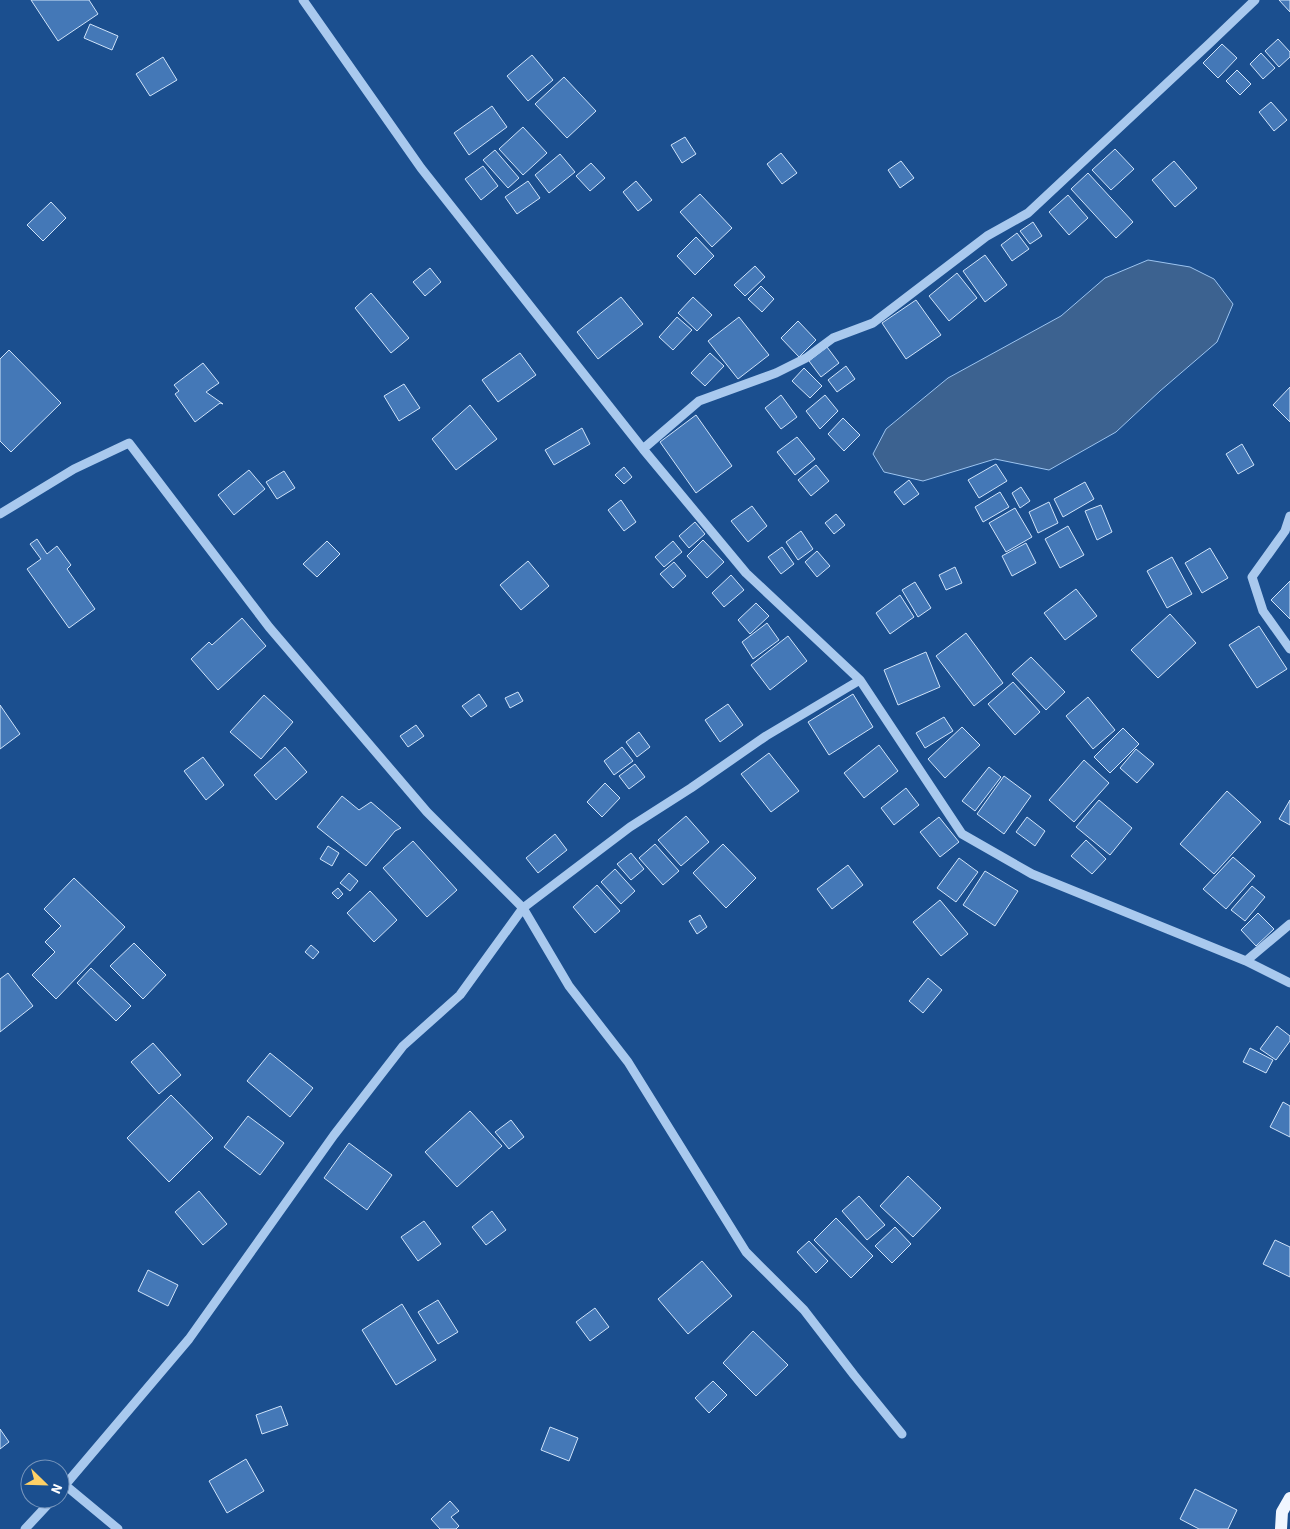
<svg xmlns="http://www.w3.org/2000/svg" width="1290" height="1529" font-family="'Source Sans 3',sans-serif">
	<rect width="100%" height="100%" fill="#1b4f8f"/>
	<path fill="#3c6290" stroke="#9cc4f0" d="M1148,260L1190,267L1214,279L1233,304L1217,342L1160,391L1116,432L1049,470L995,459L923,481L884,472L873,454L886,429L948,378L1061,316L1105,278Z"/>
	<path fill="#4478b7" stroke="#cfe3fa" d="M31,0H89L98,14L58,41Z
		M1279,0H1290V12Z
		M90,24L118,36L112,50L84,38Z
		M1278,39L1290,52V57L1279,67L1265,51Z
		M1222,44L1237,58L1218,78L1203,63Z
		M1261,53L1275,68L1263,79L1250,64Z
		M532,55L553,80L528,101L507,76Z
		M163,57L177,80L150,96L136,74Z
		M1237,70L1251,84L1240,95L1226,81Z
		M564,77L596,111L567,138L535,104Z
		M1271,102L1287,120L1274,131L1259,112Z
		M492,106L507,127L469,155L454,133Z
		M523,127L547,153L523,175L499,149Z
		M685,137L696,154L682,163L671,145Z
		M1115,149L1134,169L1111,190L1092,170Z
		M495,150L519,178L508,188L483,160Z
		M781,153L797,173L782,184L767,164Z
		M560,154L575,172L549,193L535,175Z
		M901,161L914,178L900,188L888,170Z
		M1174,161L1197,188L1175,207L1152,180Z
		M591,163L605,178L590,191L576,176Z
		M483,166L498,186L481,200L465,179Z
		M1088,173L1133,222L1116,238L1071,189Z
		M528,181L540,198L517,214L505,197Z
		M636,181L652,200L638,211L623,192Z
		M700,194L732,228L712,247L680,212Z
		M1068,195L1088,218L1069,235L1049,212Z
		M51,202L66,218L43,241L27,225Z
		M1033,222L1042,236L1030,244L1020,231Z
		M1017,233L1029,249L1012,261L1001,245Z
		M696,237L714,256L695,275L677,256Z
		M985,255L1007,285L985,302L963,271Z
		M755,266L765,277L745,296L734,285Z
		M430,268L441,282L425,296L413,282Z
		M957,273L977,298L949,321L929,296Z
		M761,286L774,299L762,312L748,299Z
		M371,293L409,338L391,353L355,308Z
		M621,297L643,324L598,359L577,332Z
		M693,297L712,315L697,331L678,313Z
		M916,300L941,335L906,359L882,323Z
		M677,317L692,330L673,350L659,337Z
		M739,317L769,355L738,379L708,341Z
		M798,321L816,340L799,357L781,338Z
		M827,347L839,363L821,377L809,361Z
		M9,350L61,403L11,452L0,441V359Z
		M520,353L536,375L498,402L482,380Z
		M710,353L724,366L705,386L691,373Z
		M203,363L219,383L206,392L223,404L220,403L195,422L175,394L179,391L174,385Z
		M846,366L855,379L837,392L828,380Z
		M804,368L822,386L810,398L792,381Z
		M404,384L420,408L399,421L384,396Z
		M1290,387V422L1273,405Z
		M781,395L797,417L781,429L765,408Z
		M825,395L838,411L820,429L806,411Z
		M470,405L497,439L456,470L432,439Z
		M696,415L732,466L696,493L660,442Z
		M843,418L860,435L844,451L828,434Z
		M582,428L590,444L554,465L545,450Z
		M797,437L815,459L795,475L777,452Z
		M1242,444L1254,465L1238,474L1226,454Z
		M996,464L1007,481L979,498L968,480Z
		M816,465L829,481L811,496L798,480Z
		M624,467L632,477L624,484L615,475Z
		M249,470L265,489L234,515L218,495Z
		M284,471L295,488L277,499L266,482Z
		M909,480L919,494L904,505L894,492Z
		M1085,482L1094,499L1063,517L1054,499Z
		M1021,487L1030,501L1020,508L1012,493Z
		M1000,492L1009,507L983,522L975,507Z
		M621,500L636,522L624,531L608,510Z
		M1049,502L1058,523L1038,533L1029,512Z
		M1101,505L1112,532L1097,540L1085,511Z
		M752,506L767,526L748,542L731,521Z
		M1015,508L1032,537L1006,552L989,523Z
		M836,514L845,525L834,534L825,523Z
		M695,522L705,534L689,548L679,536Z
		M1068,526L1084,555L1060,568L1045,539Z
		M801,531L813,549L798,560L786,542Z
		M37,539L47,554L57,546L71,565L67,569L95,609L69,628L27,569L41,559L30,544Z
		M703,540L724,562L707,578L687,556Z
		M327,541L340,554L317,577L303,564Z
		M673,541L682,552L664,567L655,557Z
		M1026,543L1036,563L1012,576L1002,556Z
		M782,547L794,564L781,574L768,557Z
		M1210,548L1228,578L1202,593L1185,563Z
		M817,551L830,566L817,577L805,562Z
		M1172,557L1192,594L1167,608L1147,571Z
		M528,561L549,586L521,610L500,585Z
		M674,562L686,576L673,588L660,574Z
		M955,567L962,583L946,590L939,575Z
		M731,575L744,590L724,607L712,593Z
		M1290,581V619L1271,600Z
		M915,582L931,608L918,617L902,590Z
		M1076,589L1097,616L1065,640L1044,613Z
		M900,595L914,617L890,634L876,613Z
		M756,603L769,616L750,634L738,620Z
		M1170,614L1196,643L1158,678L1131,650Z
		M242,618L266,646L218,690L191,659L209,642L212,645Z
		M767,623L779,640L753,659L742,642Z
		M1259,626L1287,669L1257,688L1229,645Z
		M966,633L1003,683L974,706L936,656Z
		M788,636L807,661L770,690L751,665Z
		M926,652L940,687L898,705L884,670Z
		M1031,657L1065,692L1046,710L1012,674Z
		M1013,682L1040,712L1015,735L988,704Z
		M518,692L523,701L510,708L505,698Z
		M479,694L487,706L471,717L462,706Z
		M853,694L873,727L829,755L808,722Z
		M264,695L293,722L261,759L230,732Z
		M1088,697L1115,730L1093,749L1066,716Z
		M728,704L743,725L720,742L705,720Z
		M0,705L20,734L0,749Z
		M944,717L953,731L925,748L916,733Z
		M416,725L424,736L408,747L400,736Z
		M962,727L980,745L945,778L928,759Z
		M1123,728L1139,744L1110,773L1094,757Z
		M639,732L650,747L637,757L626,742Z
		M879,745L898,771L864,798L844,773Z
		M285,747L307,772L276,800L254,775Z
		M622,747L633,761L614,775L604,761Z
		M1136,749L1154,764L1137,783L1120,768Z
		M769,753L799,791L771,812L741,774Z
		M203,757L224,785L206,800L184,771Z
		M1084,760L1109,783L1074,822L1049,800Z
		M635,764L645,777L629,789L619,776Z
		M989,767L1001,777L975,811L962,801Z
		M1004,776L1031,796L1004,834L977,814Z
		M605,783L620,798L602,817L587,802Z
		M906,788L919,805L894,825L881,808Z
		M1227,791L1261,822L1214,874L1180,844Z
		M342,796L359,810L371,802L401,828L395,831L366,866L317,827Z
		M1099,800L1132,828L1110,855L1076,827Z
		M1290,800V825L1279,819Z
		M686,816L709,842L681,866L658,840Z
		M939,817L959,842L940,857L920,832Z
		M1027,817L1045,831L1035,846L1016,832Z
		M555,834L567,850L538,873L526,858Z
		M1086,840L1106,859L1092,874L1071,856Z
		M413,841L457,890L427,917L383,868Z
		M655,844L679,871L663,885L639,858Z
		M723,844L756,878L726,908L693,873Z
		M328,846L339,853L332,866L320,859Z
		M631,853L644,869L631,880L617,864Z
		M1233,857L1255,876L1226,909L1203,889Z
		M959,858L978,872L956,902L937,888Z
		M848,865L863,885L832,909L817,889Z
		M615,869L635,891L621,904L601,882Z
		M985,871L1018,891L995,926L963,905Z
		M349,873L358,881L350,891L340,883Z
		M74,878L125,927L56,999L32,975L55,952L45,942L61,926L44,909Z
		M597,885L620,911L595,933L573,907Z
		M1252,886L1265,897L1245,921L1231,910Z
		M338,888L343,894L338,899L332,893Z
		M370,891L397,920L374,942L347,913Z
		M940,900L968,934L941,956L913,922Z
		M1258,913L1274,929L1256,946L1241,930Z
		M700,915L707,927L697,934L689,921Z
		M134,943L166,975L143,999L110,966Z
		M311,945L319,952L313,959L305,952Z
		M91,968L131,1006L116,1021L77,983Z
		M8,973L33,1006L0,1032V979Z
		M928,978L942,990L923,1013L909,1001Z
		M1277,1026L1290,1036V1041L1276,1060L1260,1049Z
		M153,1043L181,1075L159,1094L131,1062Z
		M1250,1048L1273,1060L1266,1073L1243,1062Z
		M270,1053L313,1088L290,1117L247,1081Z
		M171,1095L213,1138L169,1182L127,1138Z
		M1283,1102L1290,1106V1137L1270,1127Z
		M470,1111L502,1146L457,1187L425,1152Z
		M248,1116L284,1143L260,1175L224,1147Z
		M511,1120L524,1137L509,1149L495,1132Z
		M349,1143L392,1175L367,1210L324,1178Z
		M908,1176L941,1208L913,1237L880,1206Z
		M199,1191L227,1224L203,1245L175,1212Z
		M859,1196L885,1225L867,1240L842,1211Z
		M492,1211L506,1230L486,1245L472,1227Z
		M836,1218L873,1256L851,1278L814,1240Z
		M424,1221L441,1244L418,1261L401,1237Z
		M895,1227L911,1244L892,1263L875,1246Z
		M1275,1240L1290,1247V1277L1263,1264Z
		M809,1241L828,1261L816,1273L797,1252Z
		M702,1261L732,1296L688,1334L658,1299Z
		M148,1270L178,1285L168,1306L138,1291Z
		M438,1300L458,1332L438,1344L418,1312Z
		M402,1304L436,1360L396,1385L362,1330Z
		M595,1308L609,1327L590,1341L576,1322Z
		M753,1331L788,1365L756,1396L723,1363Z
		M713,1381L727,1395L709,1413L695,1398Z
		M281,1406L288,1425L262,1434L256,1415Z
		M550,1427L578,1438L569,1461L541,1450Z
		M0,1429L9,1442L0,1449Z
		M246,1459L264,1491L227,1513L209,1481Z
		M1195,1489L1237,1510L1228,1529H1199L1180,1519Z
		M450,1501L459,1511L451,1517L459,1526L456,1529H440L431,1519Z"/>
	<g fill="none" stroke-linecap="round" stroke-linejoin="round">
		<path stroke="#a9c9ee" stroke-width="9" d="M303,0L421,168L643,449L746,573L860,680L962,834L1032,874L1246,961L1290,983
			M643,449L699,401L776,373L806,358L833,338L873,323L987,236L1028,213L1210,43L1255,0
			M0,514L74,469L129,443L269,627L427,812L523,908L569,986L628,1062L746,1252L804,1310L854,1375L902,1434
			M1290,516L1285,531L1252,577L1263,611L1290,649
			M1246,961L1290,924
			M65,1485L118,1529
			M60,1491L189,1339L334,1135L403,1046L460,995L523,908L630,827L691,788L766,736L860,680
			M25,1529L53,1499"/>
		<path stroke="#f0f6ff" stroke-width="12" d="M1281,1529L1282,1512L1290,1498"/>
	</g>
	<g transform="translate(45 1484) rotate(113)"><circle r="24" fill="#1b4f8f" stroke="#7695bc"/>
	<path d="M0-4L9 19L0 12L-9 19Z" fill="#ffd166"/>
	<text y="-8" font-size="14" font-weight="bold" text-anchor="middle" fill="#ffffff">N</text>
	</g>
</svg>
